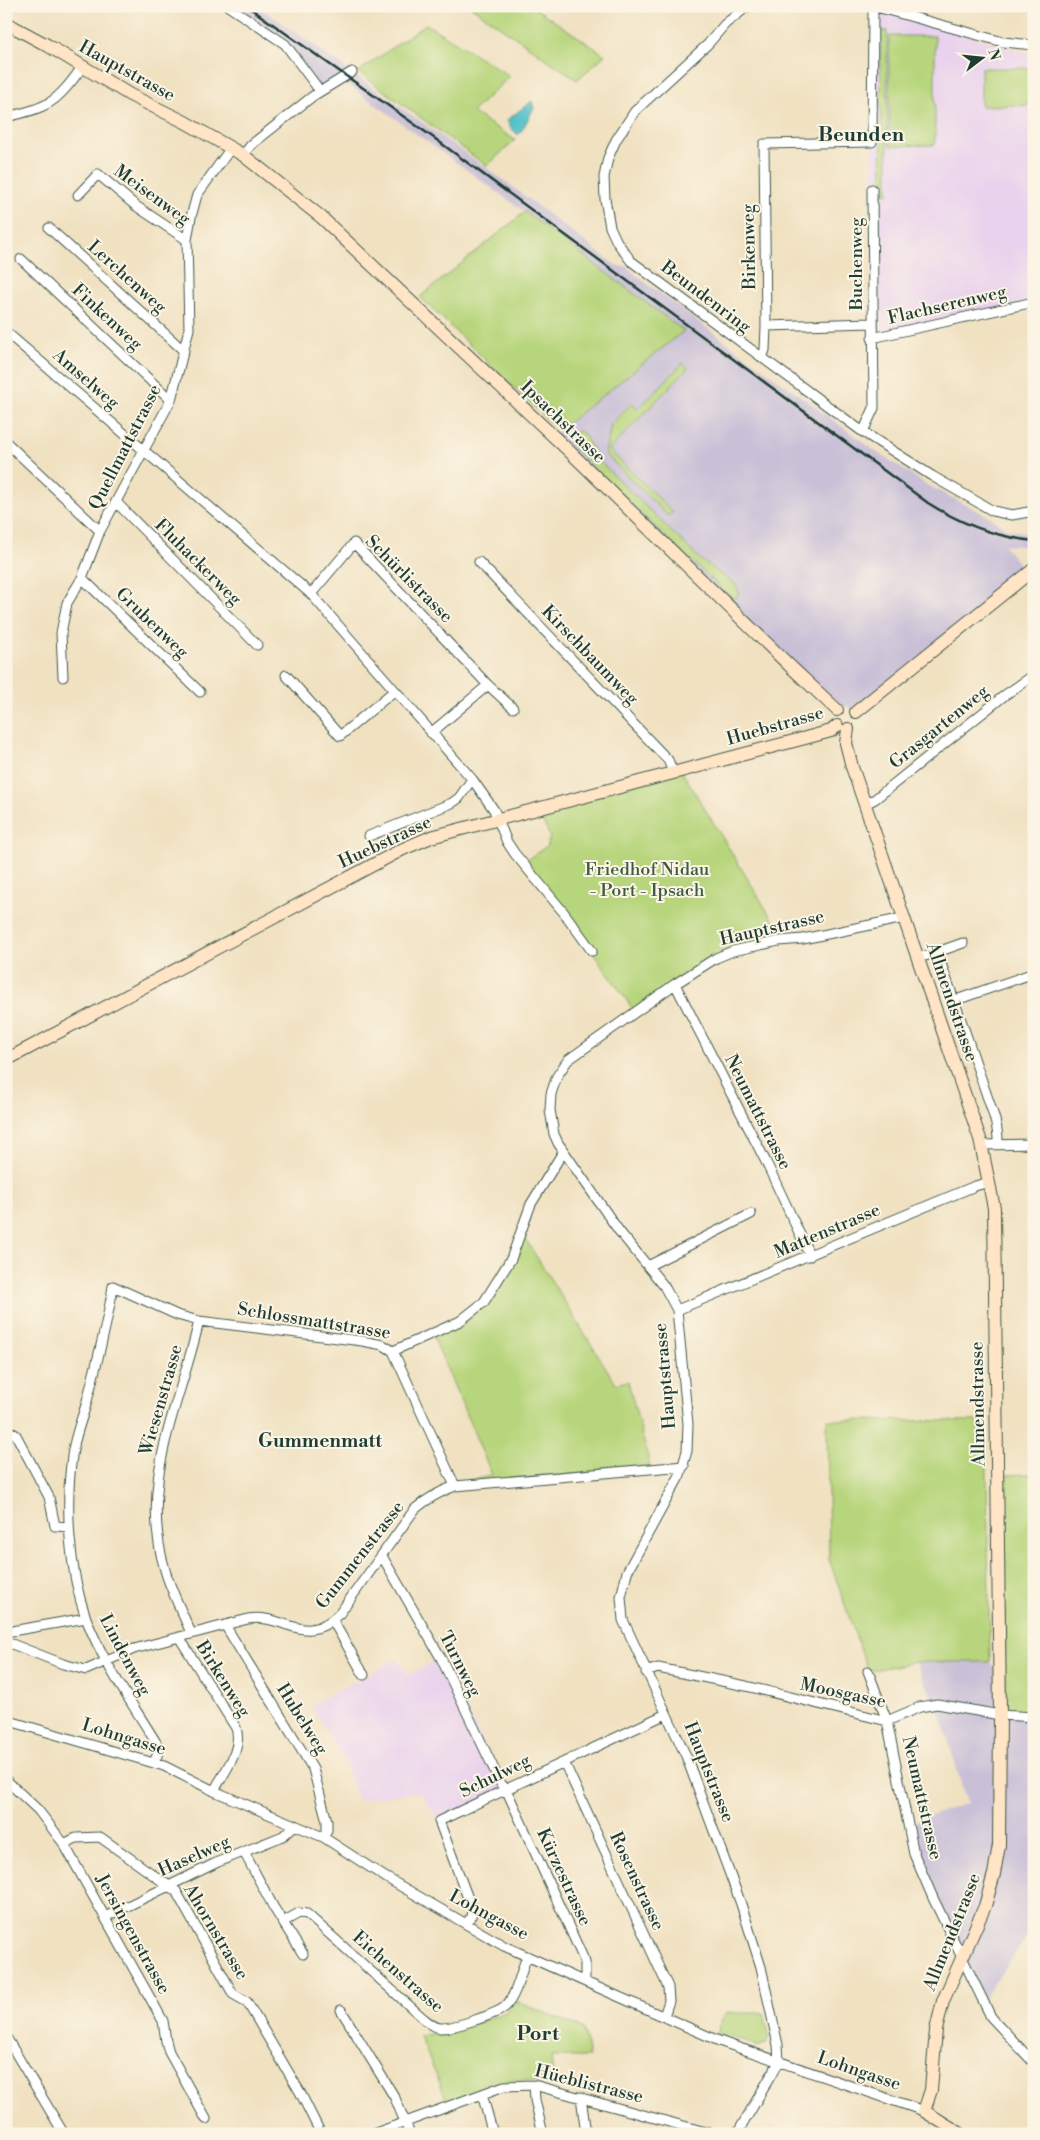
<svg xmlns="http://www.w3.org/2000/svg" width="1040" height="2140" font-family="'Libre Bodoni',serif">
	<rect width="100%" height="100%" fill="#fcf5e5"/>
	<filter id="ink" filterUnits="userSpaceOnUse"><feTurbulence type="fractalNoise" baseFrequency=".02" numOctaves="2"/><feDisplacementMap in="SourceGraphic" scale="10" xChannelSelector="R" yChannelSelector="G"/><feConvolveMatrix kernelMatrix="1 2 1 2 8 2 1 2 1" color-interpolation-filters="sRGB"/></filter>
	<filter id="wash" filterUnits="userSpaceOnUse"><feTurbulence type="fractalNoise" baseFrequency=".0096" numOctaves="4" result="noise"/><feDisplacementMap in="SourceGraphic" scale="20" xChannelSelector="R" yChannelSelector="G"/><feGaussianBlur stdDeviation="1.12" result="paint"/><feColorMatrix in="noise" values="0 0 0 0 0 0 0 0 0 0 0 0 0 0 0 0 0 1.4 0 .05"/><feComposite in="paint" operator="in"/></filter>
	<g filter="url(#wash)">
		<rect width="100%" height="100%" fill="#f0e1c1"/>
		<path fill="#e9d2ed" d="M873,6L1022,52L1034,53V302L872,338Z
			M441,1658L506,1789L439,1821L420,1792L357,1800L345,1762L311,1705L397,1659L408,1675Z"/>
		<path fill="#c9bfd7" d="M228,6H258L506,182L614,264L622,267L626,266L639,278L878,453L927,485L990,517L1007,529L1034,534V547L1004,545L1027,574L853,709L847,706L840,708L553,436L683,330L525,212L346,83L320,91L292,51Z
			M915,1662H990L1034,1718V1927L983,1999L933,1898L908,1824L967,1803L939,1710Z"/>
		<path fill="#b7d57b" stroke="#6b8958" d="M470,6H532L605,55L577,80Z
			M426,24L510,76L472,112L515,140L487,166L358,72Z
			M880,31H887L888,194H882Z
			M889,36H935V145L890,146Z
			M981,68H1034V105L981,106Z
			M525,212L684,331L564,426L555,427L420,297Z
			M683,363L688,368L609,450L673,512L668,516L605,454L611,424L632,403L638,409Z
			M578,431L584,434L598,460L700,559L736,585L739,592L737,597L733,599L666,538L571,446L569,440L570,435Z
			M681,770L774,922L779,941L733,951L635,1012L592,951L522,863L547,846L550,837L539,813Z
			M521,1232L616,1384L628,1381L651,1469L455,1486L492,1475L432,1334L484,1302Z
			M827,1420L986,1421L990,1662H915L868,1671L829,1559Z
			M1034,1474V1717L1005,1715L1004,1475Z
			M514,2000L584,2029L589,2057H551L554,2085L522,2079L496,2083L448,2103L420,2036L465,2027L506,2012Z
			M726,2013H764L769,2036L766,2044L757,2047L746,2041L718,2034L719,2024Z"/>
		<path fill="#53c1c9" stroke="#397f7e" d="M532,101L534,108C528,117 526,126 518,135L510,127L507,120Z"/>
	</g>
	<g filter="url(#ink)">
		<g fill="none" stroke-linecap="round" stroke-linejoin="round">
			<defs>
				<path id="street" d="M228,6L285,44L320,91
					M748,6L725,24L708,44L635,111L616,140L608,158L604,177L605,199L610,227L617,242L631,261L863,432L932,476L993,511L1012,515L1034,511
					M873,6L1003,42L1034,45
					M6,117C48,108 58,102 82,67
					M243,155L251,145L313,96L352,72
					M78,195L98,174L136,206L187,240
					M49,228L184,351
					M21,259L171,400
					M766,326L872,323
					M6,332L311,594L472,779L494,810L507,842L515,854L565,914L592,951
					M872,338L1034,302
					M762,358L765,350L766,326L764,144L872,142L873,6
					M863,432L874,408L872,189
					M6,442L100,531
					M116,502L257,645
					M479,562L668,760L673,772
					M82,578L200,692
					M311,594L354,543L488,685L431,733
					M286,675L340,736L394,691
					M63,677L61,633L67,603L82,578L100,531L171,400L189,329L187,240L191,217L197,195L231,148
					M488,685L513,708
					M865,804L875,799L1005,695L1034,675
					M369,836L452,803L459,798L472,779
					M937,953C953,995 967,1038 982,1081C988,1101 999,1123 998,1144
					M918,957L929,955L963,943
					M675,984L766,1162L810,1256
					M956,1000L1034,973
					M982,1145L1034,1144
					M648,1266L751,1214
					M677,1310L975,1186L990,1182
					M393,1351L460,1321L484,1302L511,1259L531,1204L563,1152
					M393,1351L455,1486
					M6,1429L16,1435L49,1497L55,1526L69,1527
					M382,1556L441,1658L501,1784L506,1789L585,1962V1980
					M333,1621L364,1675
					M225,1625L313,1769L327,1821V1830L323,1837
					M6,1632L86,1618
					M191,1633C182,1612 171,1591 165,1570C138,1480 180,1406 199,1321
					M179,1637L236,1728C243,1750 224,1772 214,1791
					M12,1644L63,1664L86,1670L134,1649L248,1619C286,1613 304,1649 340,1613L415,1509C428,1498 439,1492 455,1486L684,1466
					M868,1671L887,1721L914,1854L933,1898L991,2017L1034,2063
					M646,1672L658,1668L746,1686L887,1721L920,1707L937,1704L1000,1715L1034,1717
					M6,1720L164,1766L214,1791L323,1837L385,1877L504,1946L719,2041L924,2111
					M564,1762L668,1987L669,2001L664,2016
					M154,1763L158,1753L157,1744C132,1703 103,1663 86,1618C69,1570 65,1507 72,1456C74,1439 81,1421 86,1405C96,1365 107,1327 113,1286L177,1315L199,1321L362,1341L383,1345L393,1351
					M6,1780L38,1810L64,1844L163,2021L166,2041L169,2052L206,2119
					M64,1844L76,1838L100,1837L176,1891L233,1994L247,2002L300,2092L321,2134
					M244,1852L274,1908L303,1954
					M105,1917L218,1862L283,1836L295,1825
					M283,1922L299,1913L307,1914L423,2018C428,2022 433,2027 440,2028C451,2029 498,2014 506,2006C517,1994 521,1971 527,1956
					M466,1924L471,1917L472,1909L439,1821L666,1714
					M341,2010L395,2098L410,2134
					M6,2037L64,2134
					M779,2062L778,2045L761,1967L741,1904L686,1756L623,1620L621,1597L627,1572L680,1475L687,1451L688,1424L677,1310L664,1286L619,1231L558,1143L554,1134L550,1110L551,1094L557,1076L568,1060L675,984L716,958L733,951L779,941L803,939L904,918
					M534,2085L535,2100L543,2134
					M482,2094L493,2134
					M581,2097L586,2134
					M373,2134L504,2086L534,2085L713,2134
					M737,2134L779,2062"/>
				<path id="secondary" d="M6,23L47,45L130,95L185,122L243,155L321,217L568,450L791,667L837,710
					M856,712L1034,569
					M848,729L846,743L852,767L980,1139L994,1208L1000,1715L999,1845L994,1874L985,1906L943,2001L936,2030L931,2090L924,2111L961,2134
					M6,1060L403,849L431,837L809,737L831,731L837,726"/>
			</defs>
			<use href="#street" stroke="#3e5649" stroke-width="11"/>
			<use href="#secondary" stroke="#3e5649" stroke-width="14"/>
			<use href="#street" stroke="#fff" stroke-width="9"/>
			<use href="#secondary" stroke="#ffe4c6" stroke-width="12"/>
			<path stroke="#1f3d34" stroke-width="2.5" d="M247,6L434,138L928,503C961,524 995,537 1034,541"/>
		</g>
	</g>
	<g text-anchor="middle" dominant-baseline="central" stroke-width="4" stroke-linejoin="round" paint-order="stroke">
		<g font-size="18" fill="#1f3d34" stroke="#fcf5e5">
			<text transform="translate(127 71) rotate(29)">Hauptstrasse</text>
			<text transform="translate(152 195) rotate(36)">Meisenweg</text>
			<text transform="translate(749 247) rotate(-91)">Birkenweg</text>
			<text transform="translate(856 264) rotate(-90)">Buchenweg</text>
			<text transform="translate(127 277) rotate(42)">Lerchenweg</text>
			<text transform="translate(706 297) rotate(37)">Beundenring</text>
			<text transform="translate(947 305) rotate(-13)">Flachserenweg</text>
			<text transform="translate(107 317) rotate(43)">Finkenweg</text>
			<text transform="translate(86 379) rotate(41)">Amselweg</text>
			<text transform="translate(563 422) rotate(44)">Ipsachstrasse</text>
			<text transform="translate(125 447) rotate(-63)">Quellmattstrasse</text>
			<text transform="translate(198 562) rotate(45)">Fluhackerweg</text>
			<text transform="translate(409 579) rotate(45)">Schürlistrasse</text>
			<text transform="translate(152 623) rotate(44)">Grubenweg</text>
			<text transform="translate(590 655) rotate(46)">Kirschbaumweg</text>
			<text transform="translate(775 726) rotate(-16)">Huebstrasse</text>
			<text transform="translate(939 727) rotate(-39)">Grasgartenweg</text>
			<text transform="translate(385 842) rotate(-25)">Huebstrasse</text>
			<text transform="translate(772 928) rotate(-13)">Hauptstrasse</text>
			<text transform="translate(952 1002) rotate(71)">Allmendstrasse</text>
			<text transform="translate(758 1112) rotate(63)">Neumattstrasse</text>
			<text transform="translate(827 1231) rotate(-23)">Mattenstrasse</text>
			<text transform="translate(314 1321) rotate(9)">Schlossmattstrasse</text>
			<text transform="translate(665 1376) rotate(-95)">Hauptstrasse</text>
			<text transform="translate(161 1400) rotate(-74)">Wiesenstrasse</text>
			<text transform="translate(978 1404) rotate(-91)">Allmendstrasse</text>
			<text transform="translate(360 1555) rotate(-52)">Gummenstrasse</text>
			<text transform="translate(125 1655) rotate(62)">Lindenweg</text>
			<text transform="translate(460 1664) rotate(63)">Turnweg</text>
			<text transform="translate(223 1679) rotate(58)">Birkenweg</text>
			<text transform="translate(843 1693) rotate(12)">Moosgasse</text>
			<text transform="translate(302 1719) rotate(58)">Hubelweg</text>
			<text transform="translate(124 1737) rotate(17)">Lohngasse</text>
			<text transform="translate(709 1772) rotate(68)">Hauptstrasse</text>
			<text transform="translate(495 1776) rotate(-26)">Schulweg</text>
			<text transform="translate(922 1798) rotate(77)">Neumattstrasse</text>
			<text transform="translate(194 1856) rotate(-24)">Haselweg</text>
			<text transform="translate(564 1877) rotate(65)">Kürzestrasse</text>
			<text transform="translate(637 1881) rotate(65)">Rosenstrasse</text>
			<text transform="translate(489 1915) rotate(28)">Lohngasse</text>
			<text transform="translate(216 1932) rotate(59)">Ahornstrasse</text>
			<text transform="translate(952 1932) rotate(-68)">Allmendstrasse</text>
			<text transform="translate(133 1934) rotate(61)">Jersingenstrasse</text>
			<text transform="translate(398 1972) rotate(41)">Eichenstrasse</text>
			<text transform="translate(859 2071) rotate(19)">Lohngasse</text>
			<text transform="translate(589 2084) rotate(14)">Hüeblistrasse</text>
		</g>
		<g font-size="18" fill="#3d5b42" stroke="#fcf5e5">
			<text x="647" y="869">Friedhof Nidau<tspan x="647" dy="21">- Port - Ipsach</tspan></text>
		</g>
		<g font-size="19" font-weight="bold" fill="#1f3d34" stroke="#fcf5e5">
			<text x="320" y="1441">Gummenmatt</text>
		</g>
		<g font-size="20" font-weight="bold" fill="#1f3d34" stroke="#fcf5e5">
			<text x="861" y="135">Beunden</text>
			<text x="538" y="2034">Port</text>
		</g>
	</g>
	<rect width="1040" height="2140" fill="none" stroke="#fcf5e5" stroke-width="25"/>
	<g transform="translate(982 58) rotate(74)" stroke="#fcf5e5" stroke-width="4" paint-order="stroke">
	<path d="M0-4L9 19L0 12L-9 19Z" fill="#1f3d34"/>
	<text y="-8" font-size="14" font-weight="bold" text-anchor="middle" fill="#1f3d34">N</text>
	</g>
</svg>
